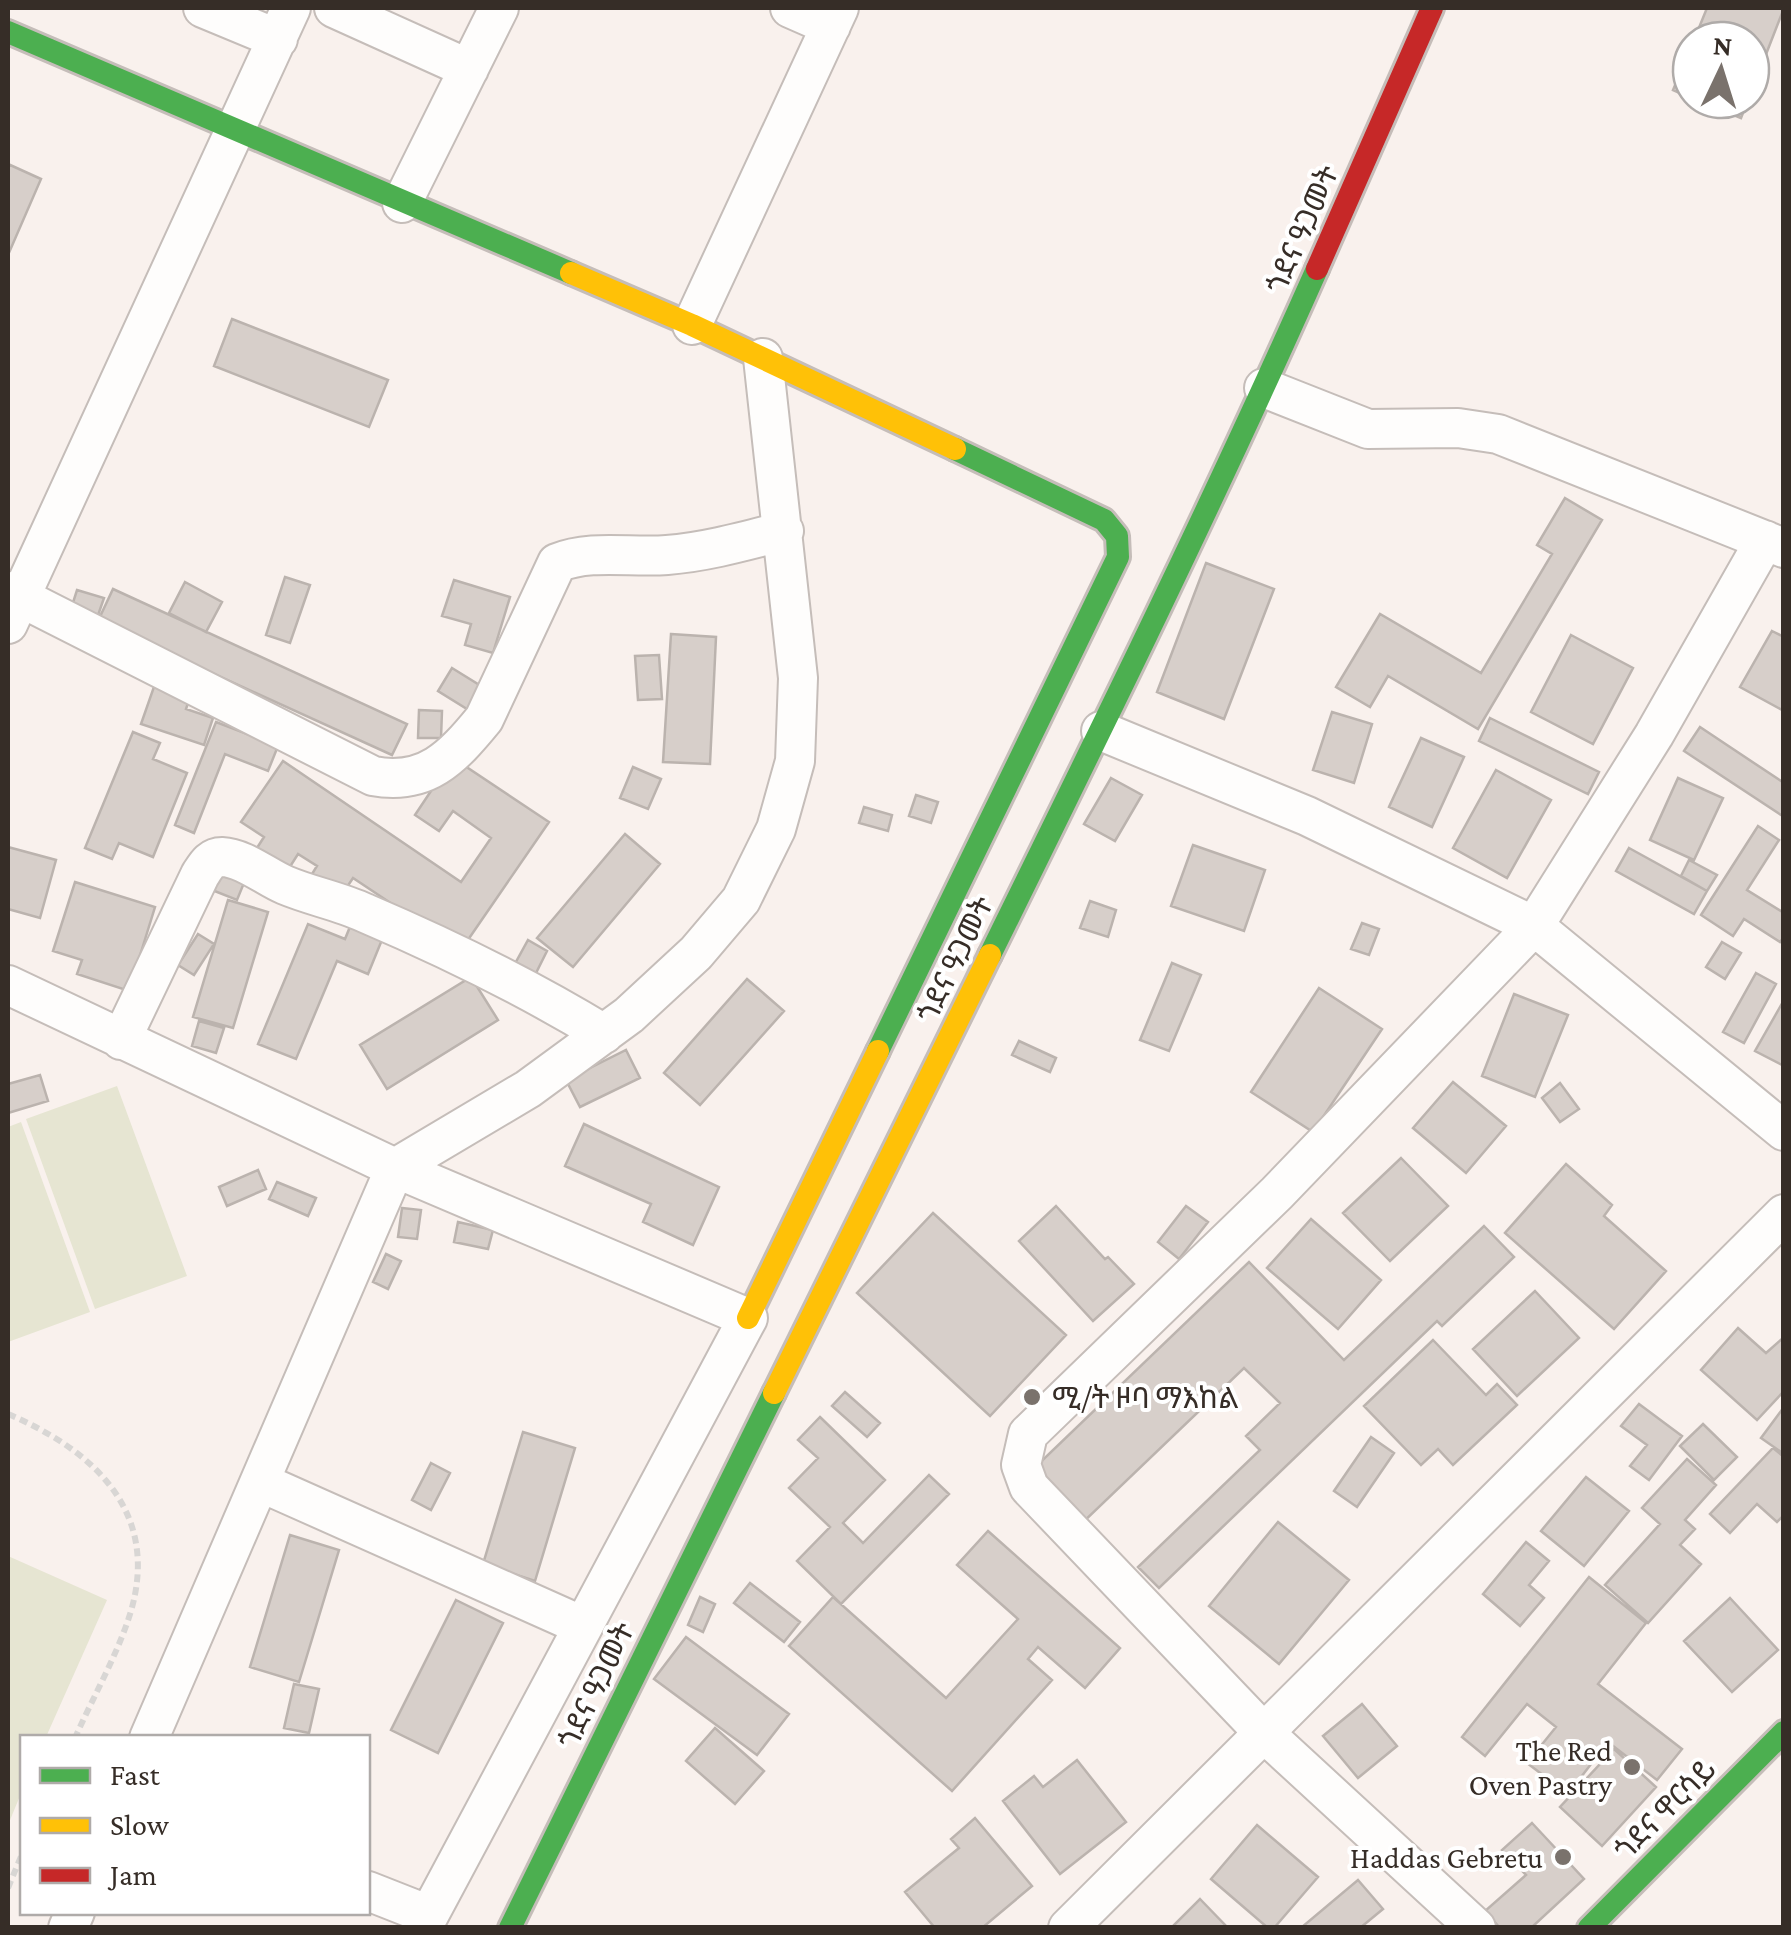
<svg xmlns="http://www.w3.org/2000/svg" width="1791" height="1935" font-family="'Crimson Pro','Noto Sans Ethiopic',serif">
	<rect width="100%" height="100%" fill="#f9f1ed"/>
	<path fill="#e6e5d2" d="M117,1086L187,1276L95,1309L26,1119Z
		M21,1122L90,1312L8,1342V1127Z
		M8,1556L107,1600L46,1737L22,1738V1791L8,1825Z"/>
	<path fill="#d7cfca" stroke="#bbb3ae" stroke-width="2.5" d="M1707,8H1784L1751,93V40H1694Z
		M1691,47V98L1673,90Z
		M1697,100H1748L1741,118Z
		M8,164L41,179L8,255Z
		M232,319L388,380L369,427L214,366Z
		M1565,498L1602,520L1478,729L1388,676L1370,707L1336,687L1380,614L1481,673L1552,554L1537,545Z
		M1206,563L1274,589L1224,719L1157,692Z
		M285,577L310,585L290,643L266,635Z
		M454,580L510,597L493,653L465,645L471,624L442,616Z
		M185,582L222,602L206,632L169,613Z
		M113,589L407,724L392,755L98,621Z
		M77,590L104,598L96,621L70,612Z
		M1772,631L1784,637V711L1740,687Z
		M671,634L716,637L710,764L663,762Z
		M1571,635L1633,668L1593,744L1531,712Z
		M659,655L662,699L638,700L635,656Z
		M452,668L489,691L475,714L438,691Z
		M156,681L191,694L186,709L213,718L204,745L141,724Z
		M419,710L442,711L441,738H418Z
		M1332,712L1372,724L1354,783L1313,770Z
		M1490,718L1599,772L1588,794L1479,741Z
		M216,722L278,746L268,771L225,754L194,833L175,825Z
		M1700,727L1784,783V817L1684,751Z
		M133,732L160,743L153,759L187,773L153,857L119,843L112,859L85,848Z
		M1421,738L1464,757L1432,827L1389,807Z
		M453,758L549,822L461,950L353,878L339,899L309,879L317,866L298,854L286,873L255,851L264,837L241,822L283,761L461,882L491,838L453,811L439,831L415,815Z
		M633,767L661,779L648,809L620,798Z
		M1496,770L1551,800L1507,878L1453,848Z
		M1111,778L1142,795L1115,841L1084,824Z
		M1678,778L1723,798L1694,860L1650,840Z
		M916,795L938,802L931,823L909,816Z
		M864,807L892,815L888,831L859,823Z
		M1758,826L1779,840L1747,890L1784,913V937L1780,942L1744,919L1733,936L1701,915Z
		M625,834L660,864L573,967L537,938Z
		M1193,845L1265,870L1244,931L1171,906Z
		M8,847L56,860L40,918L8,909Z
		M1629,848L1707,891L1694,914L1616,871Z
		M1689,860L1717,875L1707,891L1681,876Z
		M221,868L246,878L237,900L212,890Z
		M75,882L155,907L129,991L77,974L82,960L53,951Z
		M228,900L268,912L233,1028L193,1017Z
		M1090,901L1116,910L1108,937L1080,928Z
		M354,917L386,930L368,974L337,961L296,1059L258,1044L308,924L345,939Z
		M1362,923L1379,929L1369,955L1351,949Z
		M198,934L214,944L194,975L178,965Z
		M528,940L547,951L532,981L511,971Z
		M1722,942L1741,953L1725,979L1706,967Z
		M1172,963L1201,975L1169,1051L1140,1040Z
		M1756,973L1776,984L1744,1043L1723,1032Z
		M471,977L498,1020L387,1089L360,1045Z
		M747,979L784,1011L700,1105L664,1073Z
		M1319,988L1382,1029L1313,1132L1251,1092Z
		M1514,994L1568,1015L1535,1097L1482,1076Z
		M1784,1000V1066L1755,1051Z
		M199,1021L224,1028L216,1053L192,1046Z
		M1019,1041L1056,1058L1050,1072L1012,1055Z
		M626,1050L640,1078L580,1107L566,1080Z
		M40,1075L48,1101L8,1113V1084Z
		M1453,1082L1506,1126L1466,1173L1413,1128Z
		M1560,1083L1579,1109L1560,1122L1542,1098Z
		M584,1124L719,1187L693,1245L643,1222L651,1204L565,1166Z
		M1401,1158L1448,1206L1390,1261L1343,1213Z
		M1566,1164L1612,1205L1604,1216L1666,1271L1614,1329L1505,1233Z
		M258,1170L266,1189L227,1206L219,1187Z
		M277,1182L316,1198L308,1216L269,1199Z
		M1056,1206L1105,1259L1108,1257L1134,1284L1093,1321L1019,1241Z
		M1186,1206L1208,1222L1179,1259L1158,1242Z
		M402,1208L421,1210L417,1239L398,1237Z
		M933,1213L1066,1335L990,1416L857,1293Z
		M1311,1219L1381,1280L1338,1329L1267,1268Z
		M458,1222L493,1230L488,1249L454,1242Z
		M1484,1226L1514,1257L1442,1326L1437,1321L1159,1588L1138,1567L1260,1450L1246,1436L1280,1403L1244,1368L1078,1527L1027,1475L1249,1262L1344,1360Z
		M386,1254L401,1261L388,1289L373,1282Z
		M1535,1291L1579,1338L1517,1396L1473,1349Z
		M1738,1328L1766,1353L1784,1337V1391L1757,1420L1701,1370Z
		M1433,1340L1486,1395L1497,1384L1517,1405L1453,1465L1438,1449L1421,1465L1364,1406Z
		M845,1392L880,1423L867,1437L832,1406Z
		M1639,1404L1682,1436L1649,1480L1630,1466L1647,1445L1621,1426Z
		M1784,1407V1454L1761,1438Z
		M820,1417L885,1480L843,1523L863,1543L929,1475L949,1494L841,1604L797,1561L830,1527L789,1488L818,1458L798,1440Z
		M1703,1424L1737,1457L1714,1480L1680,1446Z
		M523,1432L575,1448L535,1581L483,1564Z
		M1371,1437L1394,1453L1357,1507L1334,1491Z
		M1773,1448L1784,1457V1515L1777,1522L1757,1504L1730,1533L1710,1514Z
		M1687,1459L1716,1485L1685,1520L1695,1529L1680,1545L1701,1564L1648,1623L1605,1585L1660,1524L1642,1508Z
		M431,1463L450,1473L431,1510L412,1500Z
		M1586,1477L1629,1511L1584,1566L1541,1531Z
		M1278,1522L1349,1580L1279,1664L1209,1606Z
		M988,1531L1120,1648L1085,1688L1038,1647L1028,1659L1052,1680L952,1791L789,1646L833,1597L946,1698L1018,1619L957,1565Z
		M290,1535L339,1550L299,1682L250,1667Z
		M1526,1542L1549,1561L1529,1585L1544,1598L1520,1626L1483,1594Z
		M1589,1577L1646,1623L1598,1684L1682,1749L1657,1780L1608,1742L1568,1794L1527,1763L1556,1727L1527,1704L1485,1756L1462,1737Z
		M750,1583L800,1622L784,1642L734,1603Z
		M700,1597L715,1604L703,1632L688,1625Z
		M1730,1598L1778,1650L1732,1692L1684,1641Z
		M456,1600L503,1623L438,1753L391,1730Z
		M686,1637L789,1714L757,1755L654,1679Z
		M294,1684L319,1689L309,1733L284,1728Z
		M1362,1704L1397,1746L1358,1778L1323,1736Z
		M715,1728L764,1771L735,1804L686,1761Z
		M1614,1749L1656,1787L1602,1846L1560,1807Z
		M1077,1760L1126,1822L1060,1874L1003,1801L1034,1776L1043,1787Z
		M975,1818L1032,1886L982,1928H935L905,1892L959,1848L951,1839Z
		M1532,1823L1584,1879L1531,1928H1500L1485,1911L1526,1875L1502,1850Z
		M1257,1825L1318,1877L1274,1928H1268L1211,1879Z
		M1358,1880L1383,1909L1360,1928L1302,1927Z
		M1200,1899L1228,1928H1171Z"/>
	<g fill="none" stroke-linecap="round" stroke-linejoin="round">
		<defs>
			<path id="street" d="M203,8L278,39
				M334,8L469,69
				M790,8L831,26
				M402,203L499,8
				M692,325L839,8
				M1264,388L1368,429L1458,428L1498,434L1784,548
				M8,591L373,776C426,786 452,758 484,719L557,563C591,549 631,558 667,555C706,552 745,541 784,531
				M8,624L291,8
				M1101,731L1307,816L1534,926L1784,1131
				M8,985L395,1168L748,1318L429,1915L368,1891
				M121,1040L200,875C206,866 210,857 222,857C244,858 266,877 285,885C311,896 339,901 365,913C447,948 527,987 604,1034
				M260,1482L583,1626
				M149,1738L395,1168L528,1089L629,1015L696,953L741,900L776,829L795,761L798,678L763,358
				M68,1928L75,1912
				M1068,1928L1784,1214
				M1476,1928L1262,1731L1029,1487L1021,1465L1028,1434L1277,1193L1534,926L1654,735L1765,540"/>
			<path id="fast" d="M8,32L571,273
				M990,955C1102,728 1214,501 1317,269
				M878,1051L1118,557L1117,536L1104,520L955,449
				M510,1928L774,1393
				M1589,1928L1784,1732"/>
			<path id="slow" d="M571,273L692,325L955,449
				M748,1318L878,1051
				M774,1393L990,955"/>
			<path id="jam" d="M1317,269L1432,8"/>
		</defs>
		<use href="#street" stroke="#c5bdb9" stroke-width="42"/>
		<use href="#fast" stroke="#c5bdb9" stroke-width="28"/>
		<use href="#slow" stroke="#c5bdb9" stroke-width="28"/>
		<use href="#jam" stroke="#c5bdb9" stroke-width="28"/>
		<path stroke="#d8d6d4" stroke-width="6" stroke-dasharray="8 5" stroke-linecap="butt" d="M8,1414C93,1450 160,1511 131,1611C118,1654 93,1697 75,1738
			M8,1888L22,1854"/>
		<use href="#street" stroke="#fefdfc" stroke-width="38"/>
		<use href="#fast" stroke="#4caf50" stroke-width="22"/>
		<use href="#slow" stroke="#ffc107" stroke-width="22"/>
		<use href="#jam" stroke="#c62828" stroke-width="22"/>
	</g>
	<g fill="#7a726c" stroke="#fff" stroke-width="4">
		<circle cx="1032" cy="1397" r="10"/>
		<circle cx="1632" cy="1767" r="10"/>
		<circle cx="1563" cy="1857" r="10"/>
	</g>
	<g text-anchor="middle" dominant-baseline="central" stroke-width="8" stroke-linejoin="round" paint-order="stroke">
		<g font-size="30" fill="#362d27" stroke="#fff">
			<text transform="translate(1302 229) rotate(-66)">ጎደና ዓጋመት</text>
			<text transform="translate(955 959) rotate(-64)">ጎደና ዓጋመት</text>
			<text transform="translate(596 1685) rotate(-64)">ጎደና ዓጋመት</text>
			<text transform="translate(1665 1809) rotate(-45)">ጎደና ዋርሳይ</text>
		</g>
		<g font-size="30" fill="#362d27" stroke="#fff" text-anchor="end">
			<text x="1052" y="1397" text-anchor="start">ሚ/ት ዞባ ማእከል</text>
			<text x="1612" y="1750">The Red<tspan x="1612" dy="34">Oven Pastry</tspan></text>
			<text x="1543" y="1857">Haddas Gebretu</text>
		</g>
	</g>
	<rect width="1791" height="1935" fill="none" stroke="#362d27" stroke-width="20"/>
	<rect x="20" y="1735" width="350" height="180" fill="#ffffff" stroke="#afaba9" stroke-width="2.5"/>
	<rect x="40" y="1768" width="50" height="15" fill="#4caf50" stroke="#afaba9" stroke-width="2.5"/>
	<text x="110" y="1785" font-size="30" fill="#362d27">Fast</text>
	<rect x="40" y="1818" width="50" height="15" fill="#ffc107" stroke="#afaba9" stroke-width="2.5"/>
	<text x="110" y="1835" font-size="30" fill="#362d27">Slow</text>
	<rect x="40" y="1868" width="50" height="15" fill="#c62828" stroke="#afaba9" stroke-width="2.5"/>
	<text x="110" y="1885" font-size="30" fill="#362d27">Jam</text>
	<g transform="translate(1721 70) rotate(4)"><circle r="48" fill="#ffffff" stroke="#afaba9" stroke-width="2.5"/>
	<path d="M0-8L18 38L0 25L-18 38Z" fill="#7a726c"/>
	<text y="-15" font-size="28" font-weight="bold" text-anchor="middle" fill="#362d27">N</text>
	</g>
</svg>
